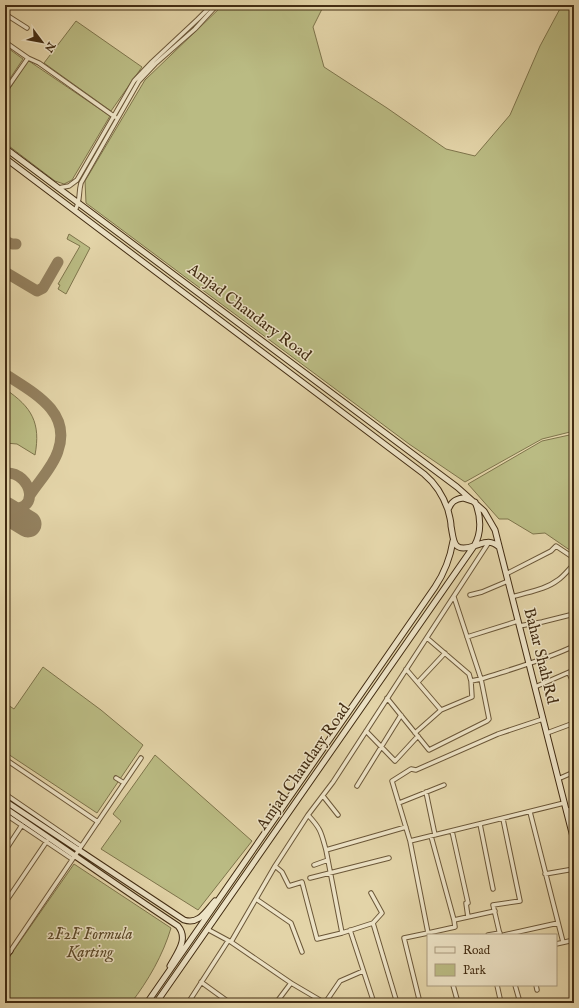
<svg xmlns="http://www.w3.org/2000/svg" width="579" height="1008" font-family="'IM FELL English',serif">
	<rect width="100%" height="100%" fill="#e3d4a8"/>
	<filter id="stains"><feTurbulence type="fractalNoise" baseFrequency=".005" numOctaves="4"/><feColorMatrix values="0 0 0 0 .2 0 0 0 0 .09 0 0 0 0 .02 0 0 0 .5 -.17"/></filter>
	<radialGradient id="worn" r=".72"><stop offset=".6" stop-color="#630" stop-opacity="0"/><stop offset="1" stop-color="#630" stop-opacity=".3"/></radialGradient>
	<path fill="#babb83" stroke="#7e744b" d="M223,5H324L313,27L324,67L387,108L446,149L475,156L510,115L540,46L562,5H574V431L542,439L465,482L409,444L86,203L85,181L145,80Z
		M76,21L142,67L111,111L44,63Z
		M5,46L23,59L5,86Z
		M29,61L110,116L72,180L64,184L55,181L5,143V96L27,62Z
		M69,234L90,248L66,294L58,289L60,285L58,284L80,246L67,239Z
		M5,389C32,407 41,423 35,455L17,444L5,443Z
		M574,434V553L545,533L533,534L508,519H499L468,484L542,441Z
		M43,667L101,710L143,745L97,813L5,752V703L14,709Z
		M155,755L252,841L198,910L101,849L121,821L113,814Z
		M74,864L171,928C163,955 148,981 131,1003H5V963Z"/>
	<g fill="none" stroke-linecap="round" stroke-linejoin="round">
		<path stroke="#93805e" stroke-width="11" d="M5,241L12,244H16
			M5,272L37,291L43,288L58,262
			M5,374C32,392 72,411 58,451C53,467 39,481 30,495
			M5,473C33,471 42,517 5,507"/>
		<path stroke="#93805e" stroke-width="27" d="M5,510L28,524"/>
		<defs>
			<path id="street" d="M5,14L27,28
				M5,42L28,58L39,63L115,117
				M5,91L28,58
				M58,188L69,186L77,180L134,81L152,62L198,19L212,5
				M75,210C81,201 78,194 81,183L139,81L155,64L195,29L217,5
				M506,574L551,551L556,546L574,558
				M470,595L482,592L508,581
				M454,597L481,679C512,669 545,660 574,646
				M512,597C527,592 545,590 558,580C564,576 569,569 574,564
				M519,626L542,622L574,614
				M467,637L518,621
				M427,638L469,674L471,681
				M406,669L441,710
				M569,673L574,684
				M418,682L445,653
				M535,687L574,670
				M387,698L429,750L487,721L489,719L481,679L471,681L472,697L441,710L415,733
				M543,719L498,734L416,770L411,769L392,781L410,841L564,803
				M366,731L395,761L418,736
				M547,733L574,723
				M5,759L98,822
				M116,778L124,783
				M558,779L574,772
				M357,786L401,715
				M426,792L435,835
				M5,794L81,846
				M323,796L338,815
				M399,803L444,785
				M566,811L574,808
				M530,812L563,942
				M5,814L72,859
				M308,815C321,829 321,832 326,850L406,827
				M480,824L493,889
				M452,831L468,903H466L468,917
				M431,836L454,920L495,911
				M410,841L428,933L455,927L454,920
				M5,851L22,825
				M314,865L328,860
				M275,866L282,872L289,886L302,882L317,939L342,933L326,850
				M545,874L574,869
				M310,878L389,858
				M371,893L382,913L373,923
				M256,899L291,923L302,952
				M5,903L47,841
				M207,929L231,942L291,983L325,1003
				M350,930L374,1003
				M342,933L373,923L397,1003
				M488,935L500,933
				M500,935L493,905L520,901L503,819
				M504,935L558,923
				M231,942L275,866L308,815L333,782L489,542
				M556,944L574,940
				M5,959L141,758
				M201,982L230,1003
				M453,985L458,1003
				M497,985L501,1003
				M515,985L519,999
				M536,985L537,990
				M188,1003L228,941
				M276,1003L291,983
				M325,1003L340,981L363,971
				M420,1003L404,938L428,933
				M450,1003L458,1000
				M571,1003L574,1002"/>
			<path id="secondary" d="M5,148L457,487L484,511L495,530L574,841
				M5,158L424,474C436,484 443,495 448,510
				M463,498L475,502C481,516 482,533 474,546C452,553 454,541 451,526C451,520 449,515 448,510C451,502 455,499 463,498Z
				M5,801L184,920C199,925 206,911 215,901
				M5,808C63,847 119,887 178,926C189,939 177,953 170,966
				M5,947L10,951
				M5,953L7,955
				M147,1003L435,587C445,572 450,559 453,541
				M156,1003L474,546C484,543 490,539 499,547"/>
		</defs>
		<use href="#street" stroke="#6b5738" stroke-width="5.5"/>
		<use href="#secondary" stroke="#432d13" stroke-width="7"/>
		<use href="#street" stroke="#ede3c6" stroke-width="3.5"/>
		<use href="#secondary" stroke="#ede3c6" stroke-width="5"/>
	</g>
	<g text-anchor="middle" dominant-baseline="central" stroke-width="3" stroke-linejoin="round" paint-order="stroke">
		<g font-size="16" fill="#432d13" stroke="#ede3c6">
			<text transform="translate(249 313) rotate(37)">Amjad Chaudary Road</text>
			<text transform="translate(540 656) rotate(76)">Bahar Shah Rd</text>
			<text transform="translate(304 767) rotate(-55)">Amjad Chaudary Road</text>
		</g>
		<g font-size="16" font-style="italic" fill="#5b4929" stroke="#ede3c6">
			<text x="90" y="935">2F2F Formula<tspan x="90" dy="18">Karting</tspan></text>
		</g>
	</g>
	<rect width="579" height="1008" fill="none" stroke="#e3d4a8" stroke-width="20"/>
	<rect x="6" y="6" width="567" height="996" fill="none" stroke="#432d13" stroke-width="2"/>
	<rect x="10" y="10" width="559" height="988" fill="none" stroke="#432d13"/>
	<rect x="427" y="934" width="130" height="52" fill="#ede3c6" stroke="#a99a7e"/>
	<rect x="435" y="947" width="20" height="6" fill="#ede3c6" stroke="#a99a7e"/>
	<text x="463" y="954" font-size="12" fill="#432d13">Road</text>
	<rect x="435" y="964" width="20" height="12" fill="#babb83" stroke="#a99a7e"/>
	<text x="463" y="974" font-size="12" fill="#432d13">Park</text>
	<g transform="translate(42 42) rotate(122)" stroke="#ede3c6" stroke-width="3" paint-order="stroke">
	<path d="M0-3L7 15L0 10L-7 15Z" fill="#432d13"/>
	<text y="-6" font-size="11" font-weight="bold" text-anchor="middle" fill="#432d13">N</text>
	</g>
	<rect width="100%" height="100%" filter="url(#stains)"/>
	<rect width="100%" height="100%" fill="url(#worn)"/>
</svg>
